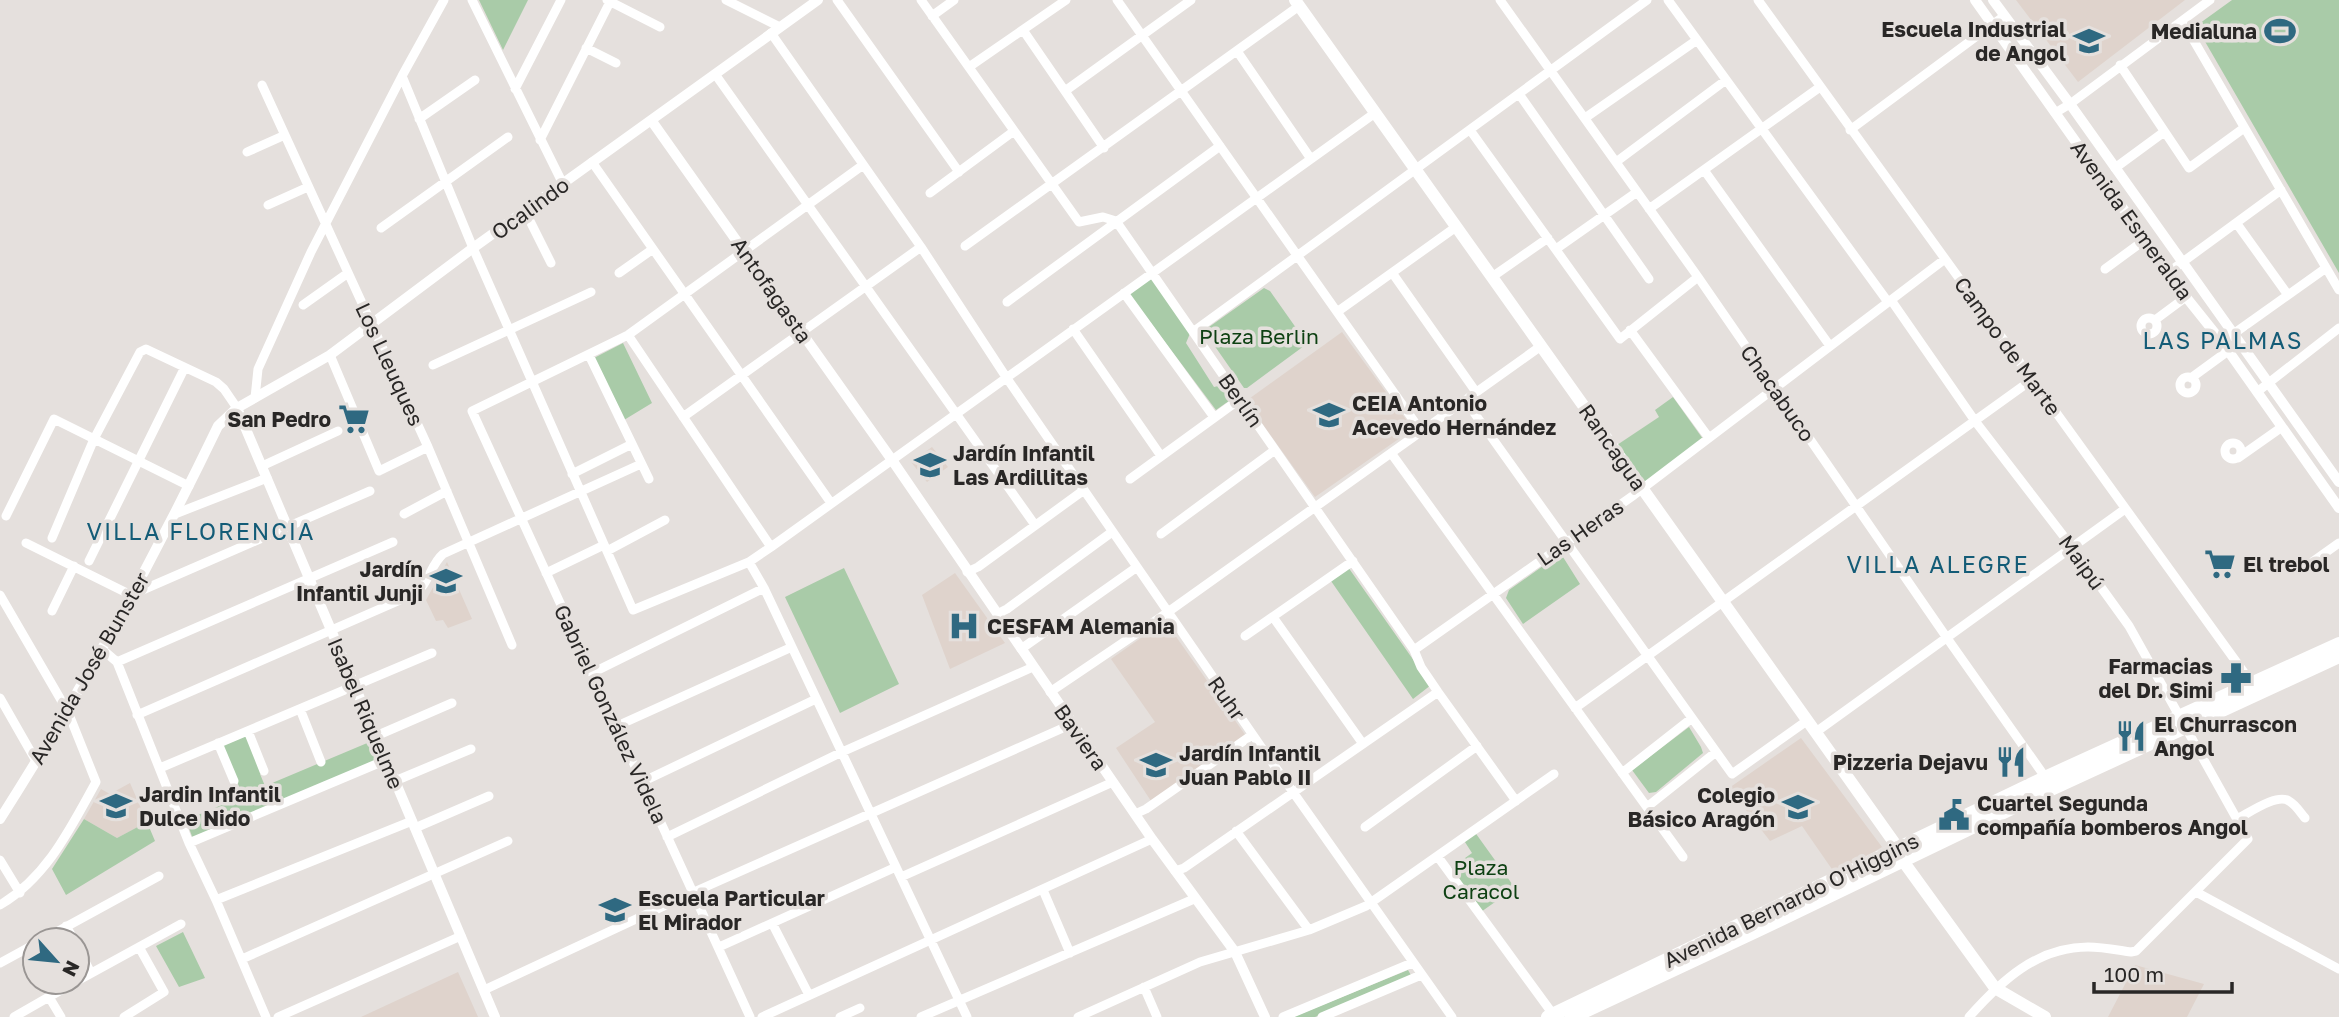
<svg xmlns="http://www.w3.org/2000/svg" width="2339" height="1017" font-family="'Golos Text',sans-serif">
	<rect width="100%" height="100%" fill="#e5e0dd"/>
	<path fill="#dfd3cc" d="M2016,0H2185L2078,82Z
		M1342,332L1413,429L1315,497L1246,401Z
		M932,447L948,467L927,482L911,462Z
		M447,562L472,619L448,628L443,620L436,621L426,600Z
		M955,573L1005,643L950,669L922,595Z
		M1165,621L1246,736L1151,801L1116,748L1155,722L1111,659Z
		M1801,738L1882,847L1836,875L1802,826L1770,841L1729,788Z
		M130,783L147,822L117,838L84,819L101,789L110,794Z
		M2135,965L2204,984L2187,1017H2108Z
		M458,972L478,1017H361Z"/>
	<path fill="#a9cba8" d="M479,0H528L503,50Z
		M2232,0H2339V273L2196,26Z
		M1150,279H1153L1191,331L1186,343L1214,387L1227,384L1236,396L1216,410L1129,294Z
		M1264,288L1270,291L1306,342L1304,346L1247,388H1244L1207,335L1209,327Z
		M623,343L652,403L624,420L594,358Z
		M1673,397L1703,439L1641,486L1614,447L1659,417L1655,410Z
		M1557,556L1563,557L1580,584L1523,624L1506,598L1509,590Z
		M1348,567L1431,685L1413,699L1331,581Z
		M844,568L899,684L840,713L785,597Z
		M1689,727L1701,747L1703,753L1656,792L1649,793L1632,770Z
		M247,735L262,773L260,774L265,786L372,741L380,759L193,839L186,820L243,796L222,746Z
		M84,819L117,838L147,822L155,841L66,895L52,869Z
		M1474,831L1515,888L1478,914L1447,871L1472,853L1463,839Z
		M183,932L205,978L179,987L156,946Z
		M1408,970L1412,977L1315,1017H1293Z"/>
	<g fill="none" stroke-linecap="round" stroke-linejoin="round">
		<path stroke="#fff" stroke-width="9" d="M472,0L563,184
			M607,0L660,27
			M726,0L780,27
			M837,0L959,172
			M921,0L1079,222L1103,217L1116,221L1414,650L1421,667L1438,692L1516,801
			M1117,0L1421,431
			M1500,0L1698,277L1947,638L2048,781
			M1668,0L1888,302
			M1758,0L2253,685
			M932,16L954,0
			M2183,22L2339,290
			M1023,30L1104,148
			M771,33L921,247L1006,377L1264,751L1452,1017
			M586,48L616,63
			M1237,51L1311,159
			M2120,65L2189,168L2244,128
			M969,67L1066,0
			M715,74L1035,525
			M402,76L473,248L633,610L749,562L771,547L1375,113
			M262,85L428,447L512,645
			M515,89L561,0
			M1065,91L1191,0
			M1519,94L1649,279
			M2055,113L2070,104L2210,0
			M1585,118L1697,40
			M419,119L475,80
			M1470,130L1620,339L1698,277
			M1850,130L2004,16
			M540,140L611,0
			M247,152L285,135
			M592,162L831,503
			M1616,162L1726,80
			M2115,168L2164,132
			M1704,170L1830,346
			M930,193L1014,131
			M268,205L308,187
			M1649,209L1820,87
			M525,211L551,263
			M2237,224L2288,295
			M381,228L508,137
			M965,246L1299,6
			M1556,249L1637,192
			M2105,269L2146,239
			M2169,272L2281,190
			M619,273L653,249
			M1393,274L1476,392
			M1492,277L1548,238
			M1124,293L1214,417
			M1891,300L1975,421L2072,547L2129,626L2248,839L2136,951L2131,952C2117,950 2102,947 2088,947C2037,947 2001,981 1969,1017
			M1007,302L1220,146
			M303,305L348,273
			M1337,312L1456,227
			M2141 326a8 8 0 1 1 16 0a8 8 0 1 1-16 0Z
			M2155,320L2186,297
			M1073,329L1161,456
			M1630,330L1709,438
			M1193,332L1647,0
			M628,335L771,547
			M2222,342L2326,268
			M330,355L379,471L428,447
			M589,355L649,479
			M433,365L591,292
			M2180 385a8 8 0 1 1 16 0a8 8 0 1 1-16 0Z
			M2191,378L2228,351
			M2257,392L2339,328
			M255,398L258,369L311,252L402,76L444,0
			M1465,400L1732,774L1808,720
			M683,417L921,247
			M2225 451a8 8 0 1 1 16 0a8 8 0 1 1-16 0Z
			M1391,453L1683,857
			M2238,458L2282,427
			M262,466L338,431
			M572,474L632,444
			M1130,479L1240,399
			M175,514L267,478
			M404,514L447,491
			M6,516L54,419L189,486
			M1161,534L1275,450
			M52,538L94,439L140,352L146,349L216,382L224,389L237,408
			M26,543L131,595L370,491
			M607,551L665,520
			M89,561L184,369
			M749,562L764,588L967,1017
			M2301,570L2339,543
			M967,572L978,567L1084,490
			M546,573L604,545
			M0,595L68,712L96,782C70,829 47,877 0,905
			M52,611L74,566
			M997,614L1007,609L1112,532
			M1273,617L1363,744
			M1245,636L1353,561
			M1021,649L1137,567
			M103,650L117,662L189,843L216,900L266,1017
			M1414,650L1634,495L1945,259
			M117,662L393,542
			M592,673L764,588
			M1050,692L1161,617L1541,346
			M0,698L36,761
			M1575,708L2033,379
			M300,709L321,762
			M137,715L414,594C429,585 430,565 443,554L641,464
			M617,726L792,647
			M248,731L264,771
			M1816,732L2125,509
			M376,736L452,703
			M218,743L234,781
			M160,768L432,653
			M1622,773L1692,718
			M395,781L471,749
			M642,782L816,699
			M1647,807L1716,752
			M1135,814L1146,809L1252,735
			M2237,819C2249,813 2277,793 2289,801C2295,804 2300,812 2305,818
			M1365,827L1477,746
			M415,828L489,796
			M1236,831L1309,930
			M667,837L842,752L1033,667
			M189,843L386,760
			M1438,857L1555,1017
			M0,860L20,893
			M1175,871L1184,868L1438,692
			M901,877L1113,782
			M1043,890L1070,953
			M2196,892L2339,969
			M216,900L412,821
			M772,923L809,995
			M66,926L74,940
			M42,940L159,876
			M77,946L91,973
			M719,947L896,867
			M242,959L508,841
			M0,963L35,944
			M77,981L181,924
			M1144,987L1157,1017
			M484,990L694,892L1072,724
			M49,997L61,1017
			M14,1017L75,982
			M124,1017L164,992L139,947
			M278,1017L461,936
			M750,1017L472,411L628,335L863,165
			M762,1017L1152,839
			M840,1017L860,1008
			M921,1017L1194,899
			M1078,1017L1200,962L1309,930L1366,906L1554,774
			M1283,1017L1412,963
			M1322,1017L1421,975"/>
		<path stroke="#fff" stroke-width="10" d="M1975,0L2186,297L2222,342L2339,508
			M1993,0L2070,104L2339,482
			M651,120L892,460L1152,839L1235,952L1265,1017
			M237,408L495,1017
			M0,819C81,692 153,561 218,426L237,408L330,355L473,248L818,0"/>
		<path stroke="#fff" stroke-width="12" d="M1295,0L1898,848L1903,861L1995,988L2045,1017"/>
		<path stroke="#fff" stroke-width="14" d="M1548,1017L2047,777L2339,644
			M1572,1017L1756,931L2051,789L2339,656"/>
	</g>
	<defs>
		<symbol id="stadium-bare" viewBox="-9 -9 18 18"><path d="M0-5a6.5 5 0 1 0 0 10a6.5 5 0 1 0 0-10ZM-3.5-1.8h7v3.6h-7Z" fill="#2f6981" stroke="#e5e0dd" stroke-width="2.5" paint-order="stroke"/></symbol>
		<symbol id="school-bare" viewBox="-9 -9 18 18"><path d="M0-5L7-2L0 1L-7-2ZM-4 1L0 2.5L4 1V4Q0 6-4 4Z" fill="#2f6981" stroke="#e5e0dd" stroke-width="2.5" paint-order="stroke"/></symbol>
		<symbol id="supermarket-bare" viewBox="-9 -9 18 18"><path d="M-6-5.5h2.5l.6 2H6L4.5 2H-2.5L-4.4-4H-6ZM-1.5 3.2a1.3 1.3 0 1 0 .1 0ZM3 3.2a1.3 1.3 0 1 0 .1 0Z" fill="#2f6981" stroke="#e5e0dd" stroke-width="2.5" paint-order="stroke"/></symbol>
		<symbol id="hospital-bare" viewBox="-9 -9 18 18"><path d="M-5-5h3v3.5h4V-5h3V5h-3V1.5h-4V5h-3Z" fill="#2f6981" stroke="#e5e0dd" stroke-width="2.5" paint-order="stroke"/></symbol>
		<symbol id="pharmacy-bare" viewBox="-9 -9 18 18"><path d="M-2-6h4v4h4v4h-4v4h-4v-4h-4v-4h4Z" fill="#2f6981" stroke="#e5e0dd" stroke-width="2.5" paint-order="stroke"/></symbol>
		<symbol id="restaurant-bare" viewBox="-9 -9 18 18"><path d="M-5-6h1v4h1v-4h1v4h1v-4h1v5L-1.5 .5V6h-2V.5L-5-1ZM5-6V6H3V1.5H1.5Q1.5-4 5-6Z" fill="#2f6981" stroke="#e5e0dd" stroke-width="2.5" paint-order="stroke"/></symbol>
		<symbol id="civic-bare" viewBox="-9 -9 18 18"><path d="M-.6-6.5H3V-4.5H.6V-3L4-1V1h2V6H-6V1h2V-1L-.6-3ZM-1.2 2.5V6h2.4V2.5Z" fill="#2f6981" stroke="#e5e0dd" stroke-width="2.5" paint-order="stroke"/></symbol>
	</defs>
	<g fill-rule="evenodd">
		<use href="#stadium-bare" x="2258" y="9" width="44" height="44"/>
		<use href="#school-bare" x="2067" y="19" width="44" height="44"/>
		<use href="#school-bare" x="1307" y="393" width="44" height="44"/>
		<use href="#supermarket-bare" x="332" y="397" width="44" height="44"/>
		<use href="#school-bare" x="908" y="443" width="44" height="44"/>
		<use href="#supermarket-bare" x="2198" y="542" width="44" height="44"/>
		<use href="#school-bare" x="424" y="559" width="44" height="44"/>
		<use href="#hospital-bare" x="942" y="604" width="44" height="44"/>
		<use href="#pharmacy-bare" x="2214" y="656" width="44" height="44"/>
		<use href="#restaurant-bare" x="2109" y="714" width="44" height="44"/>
		<use href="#restaurant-bare" x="1989" y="740" width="44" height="44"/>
		<use href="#school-bare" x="1134" y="743" width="44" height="44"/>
		<use href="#school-bare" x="94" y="784" width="44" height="44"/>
		<use href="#school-bare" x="1776" y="785" width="44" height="44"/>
		<use href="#civic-bare" x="1932" y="793" width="44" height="44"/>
		<use href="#school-bare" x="593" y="888" width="44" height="44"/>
	</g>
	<g text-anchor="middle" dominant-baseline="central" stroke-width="7" stroke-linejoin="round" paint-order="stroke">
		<g font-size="21" font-weight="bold" fill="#292726" stroke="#e5e0dd" text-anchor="start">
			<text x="2066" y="29" text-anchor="end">Escuela Industrial<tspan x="2066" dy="24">de Angol</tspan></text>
			<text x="2257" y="31" text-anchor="end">Medialuna</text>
			<text x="1352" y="403">CEIA Antonio<tspan x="1352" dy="24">Acevedo Hernández</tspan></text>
			<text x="331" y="419" text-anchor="end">San Pedro</text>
			<text x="953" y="453">Jardín Infantil<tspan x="953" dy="24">Las Ardillitas</tspan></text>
			<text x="2243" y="564">El trebol</text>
			<text x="423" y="569" text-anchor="end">Jardín<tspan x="423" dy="24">Infantil Junji</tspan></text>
			<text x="987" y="626">CESFAM Alemania</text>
			<text x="2213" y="666" text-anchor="end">Farmacias<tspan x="2213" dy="24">del Dr. Simi</tspan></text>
			<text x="2154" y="724">El Churrascon<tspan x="2154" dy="24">Angol</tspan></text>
			<text x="1179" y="753">Jardín Infantil<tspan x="1179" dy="24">Juan Pablo II</tspan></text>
			<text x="1988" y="762" text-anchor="end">Pizzeria Dejavu</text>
			<text x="139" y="794">Jardin Infantil<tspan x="139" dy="24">Dulce Nido</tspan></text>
			<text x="1775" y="795" text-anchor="end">Colegio<tspan x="1775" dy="24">Básico Aragón</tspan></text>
			<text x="1977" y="803">Cuartel Segunda<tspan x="1977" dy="24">compañía bomberos Angol</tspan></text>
			<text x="638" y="898">Escuela Particular<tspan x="638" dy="24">El Mirador</tspan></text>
		</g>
		<g font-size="21" fill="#292726" stroke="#e5e0dd">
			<text transform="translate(530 208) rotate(-36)">Ocalindo</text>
			<text transform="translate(2132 220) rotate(54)">Avenida Esmeralda</text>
			<text transform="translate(772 290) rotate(55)">Antofagasta</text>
			<text transform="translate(2008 346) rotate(54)">Campo de Marte</text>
			<text transform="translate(390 364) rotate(65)">Los Lleuques</text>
			<text transform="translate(1778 393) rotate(55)">Chacabuco</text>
			<text transform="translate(1241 400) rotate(55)">Berlín</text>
			<text transform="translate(1613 447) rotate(55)">Rancagua</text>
			<text transform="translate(1580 532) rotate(-35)">Las Heras</text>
			<text transform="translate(2082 562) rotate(54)">Maipú</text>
			<text transform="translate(89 668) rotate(-60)">Avenida José Bunster</text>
			<text transform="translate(1227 698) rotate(55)">Ruhr</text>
			<text transform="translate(366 713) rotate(67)">Isabel Riquelme</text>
			<text transform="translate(611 714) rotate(65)">Gabriel González Videla</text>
			<text transform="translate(1081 737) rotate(55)">Baviera</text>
			<text transform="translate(1791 900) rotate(-26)">Avenida Bernardo O'Higgins</text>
		</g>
		<g font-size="21" fill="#0e4113" stroke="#e5e0dd">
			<text x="1259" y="336">Plaza Berlin</text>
			<text x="1481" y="867">Plaza<tspan x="1481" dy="24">Caracol</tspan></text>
		</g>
		<g font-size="23" letter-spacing="2" fill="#145c77" stroke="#e5e0dd">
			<text x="2223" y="340">LAS PALMAS</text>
			<text x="201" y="531">VILLA FLORENCIA</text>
			<text x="1938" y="564">VILLA ALEGRE</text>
		</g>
	</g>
	<g transform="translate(56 961) rotate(117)"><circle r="33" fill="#e5e0dd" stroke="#9a9694" stroke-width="2"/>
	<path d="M0-5L12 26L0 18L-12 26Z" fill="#2f6981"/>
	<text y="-10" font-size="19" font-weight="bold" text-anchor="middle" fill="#292726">N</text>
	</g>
	<path d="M2094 982v10h138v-10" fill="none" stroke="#292726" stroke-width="3.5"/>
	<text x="2104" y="982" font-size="21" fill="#292726" stroke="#e5e0dd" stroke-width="5" paint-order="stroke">100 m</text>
</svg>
